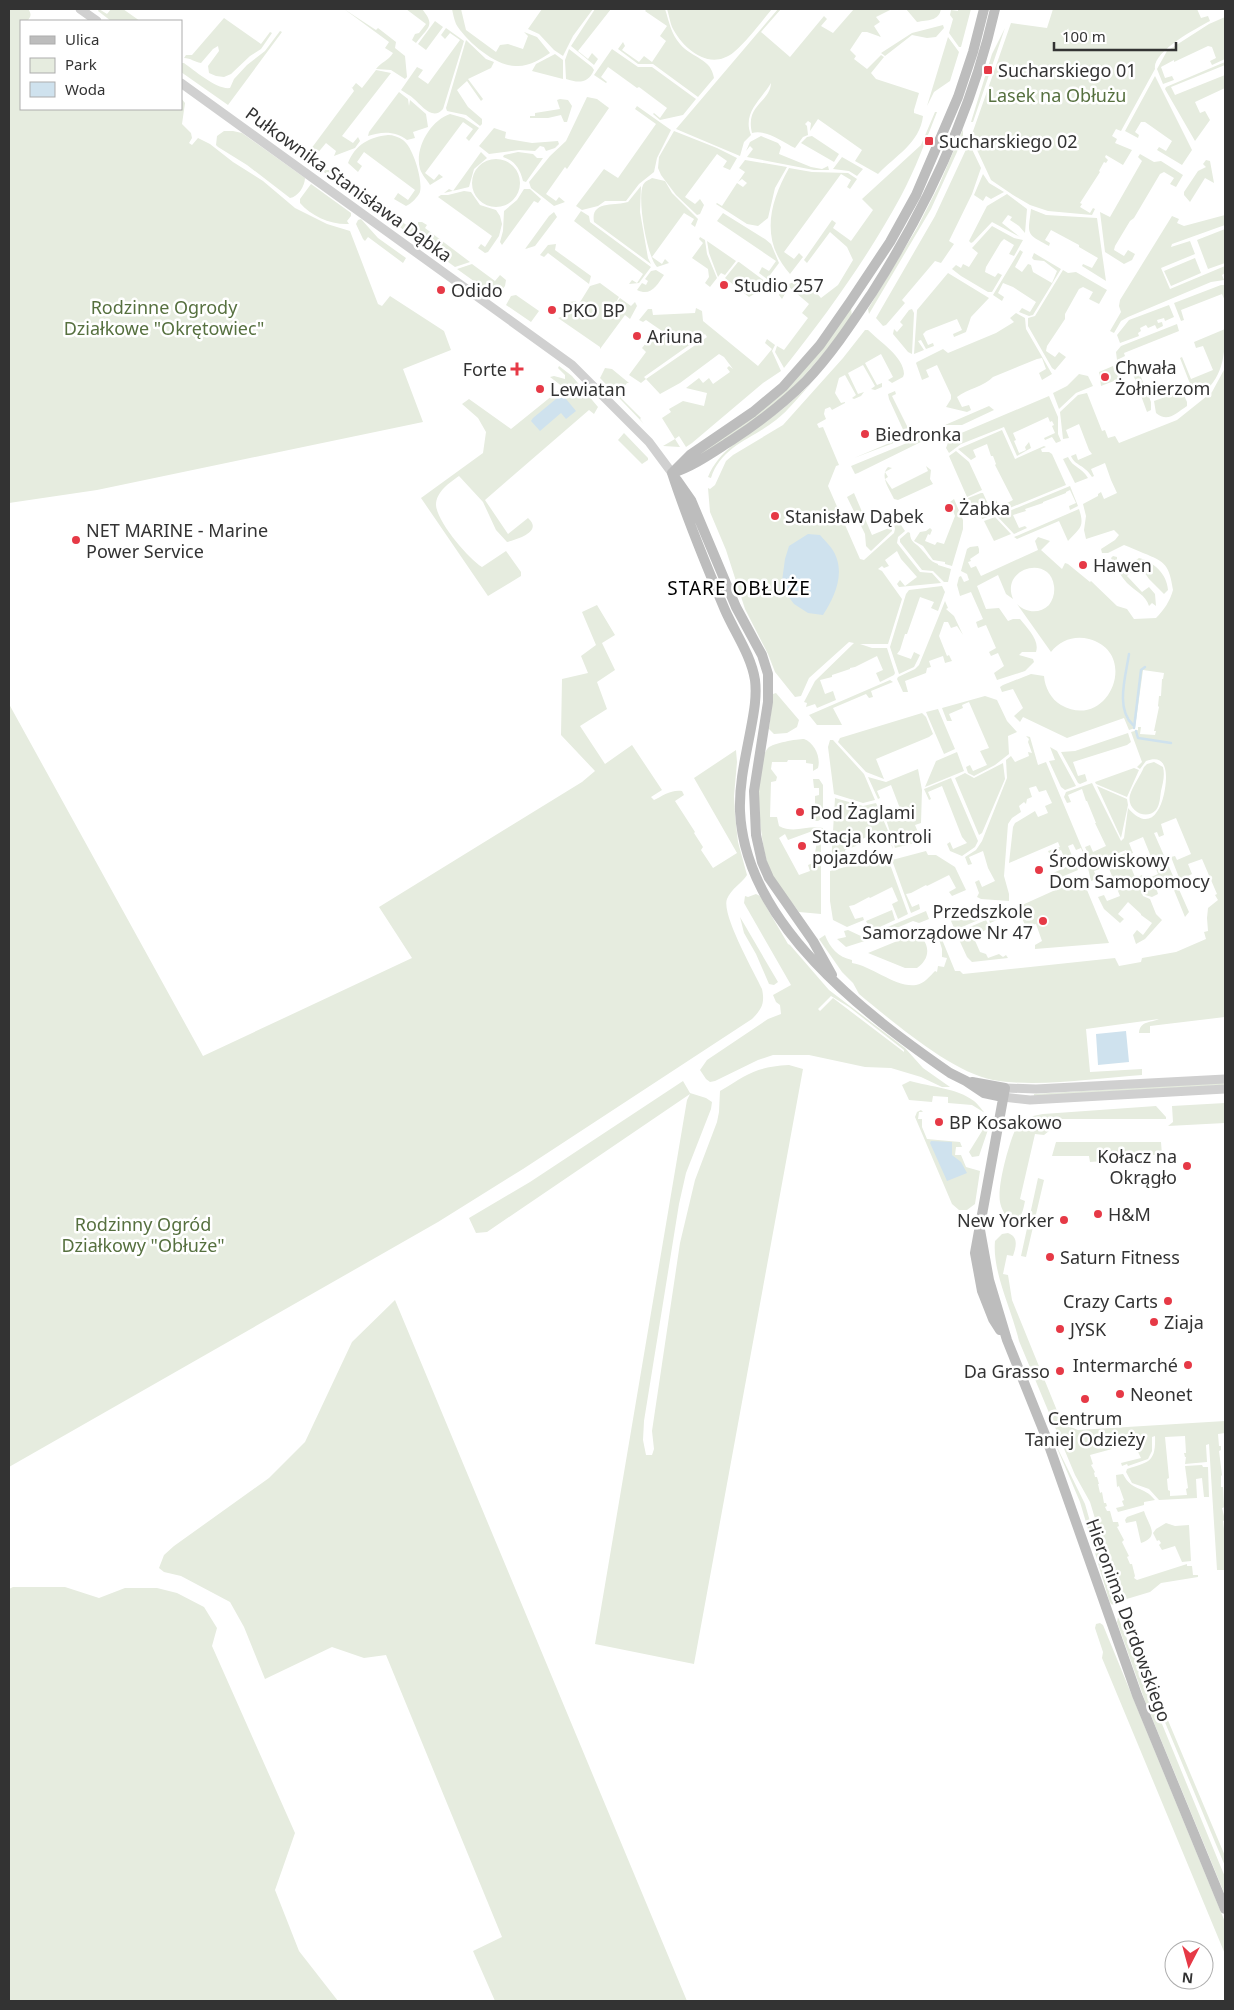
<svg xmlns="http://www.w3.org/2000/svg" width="1234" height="2010" font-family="'Noto Sans',sans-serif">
	<rect width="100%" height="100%" fill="#fff"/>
	<path fill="#e6ecdf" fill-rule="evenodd" d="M9,9H28C32,14 31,17 27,21H21V109H181V98L185,103L182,124L191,133L192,138L189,143L192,145L198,138L210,144L233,162L263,181L295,208L327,224L350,231L378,304L382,306L390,296L444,331L451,350L403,369L423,422L97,490L9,503Z
		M99,9L107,14L111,9H123L140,21H111L98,11Z
		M344,9L376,30L378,28L396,42L395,48L405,56L407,77L405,79L391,70L376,69C381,62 388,61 393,53L385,48L389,42Z
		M406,9H422C436,26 428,27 416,43L412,40L415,34L419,33L426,24Z
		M452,9H461L466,30L496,52L500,45L508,44L523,49L528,36L524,32L537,37L550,53C541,59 530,66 518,66C497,68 466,41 456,24C454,19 453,14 452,9Z
		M542,9H593L573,36L563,56L554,50L539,34L528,29Z
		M595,9H611L578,51L588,59L592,53L598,59L594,65L571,46Z
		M647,9H665C669,21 671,34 680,44C693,59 711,58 714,78L698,97L653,64H638L618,49L623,42L625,46L622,50L639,62L644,56L652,62L666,41L660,36L667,26L645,11Z
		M667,9H772C760,23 748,40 734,52C710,72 683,49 672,27C670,22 669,15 667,9Z
		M778,9H781L761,32L790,57L824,16L827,19L821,26L833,33L854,9H892L876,17L880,22L874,26L881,37L867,32H862L850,50L856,56L854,59L867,69L881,55L884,57L871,73L876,79L919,93L914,110V113L923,116C920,143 895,156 878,174L855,161L862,150L818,119L810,131L811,123L808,121L805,124L807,126L808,135L803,137L795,148C783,142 766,129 752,133C745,104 770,103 771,83C761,100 742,113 751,135L744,142L740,156L676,129Z
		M906,9H941C939,21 928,20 917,22Z
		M958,9H971L961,47H959L949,33L953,19L950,15L951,10L958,11Z
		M1053,9H1197L1201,18L1208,16L1210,21C1195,29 1152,52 1155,69L1121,131L1116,129L1112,136L1117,139L1115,143L1132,150L1123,165L1106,155L1105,157L1108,160L1106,163L1104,162L1099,171L1100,172L1080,203L1082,204L1080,207L1090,213L1093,208L1095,209L1092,215L1048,211L1030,205L1013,195L991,180L971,137L1011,23L1047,28Z
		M1225,17V59L1212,65L1210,61L1216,58L1212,47L1208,46L1174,62V60L1161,67L1165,78L1172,76L1174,80L1163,84L1157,69L1167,51L1209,24Z
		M224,18L261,44L270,32L272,33L261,49L250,56L231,74L224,77L216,76L209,73L208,66L219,51L218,46L213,49L201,63C194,62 191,58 184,58L186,55H192Z
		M435,21L443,27L426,50L418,44Z
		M943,25L944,28L936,37L927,38L912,35L885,56L881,53L912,33Z
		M446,28L464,41L443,109C433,121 422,106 414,99C410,95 405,93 401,90L417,67L423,70L418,77L428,84L460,40L450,33L445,39L441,35Z
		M1005,28L973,122H971L992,54Z
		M280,31L282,32L228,105L181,72V63H184C194,70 217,90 230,88L234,79L247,65L265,51Z
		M948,37L959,52L950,81L934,92L927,106Z
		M466,40L486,59L494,62L491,68L468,79L483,99L481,101L467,81L457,90L468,107L482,119V124L480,126L466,115L447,111L446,108Z
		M569,49L592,67L594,70C588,84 578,83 566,79L565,60Z
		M612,49L638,67H652L696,99L683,115L660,120L653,114L654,113L660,118L667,108L639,87L637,88L608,67L601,77L607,82L606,83L594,75Z
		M555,54L563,60V79L532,71L536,64Z
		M1225,62V65L1171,87L1175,95L1225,75V88L1195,102L1200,113L1205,111L1210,120L1195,141L1165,89L1166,87Z
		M376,70L391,73L342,136L353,143L358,137L360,141L355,148L334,156L336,151L326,143L311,161L316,163L314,167H310L311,165L302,161L354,91L351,86L352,88L356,83L362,88Z
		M1155,76L1192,150L1182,165L1157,150L1159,147L1166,151L1172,141L1145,122H1141L1135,132L1139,135L1138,138L1125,131Z
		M399,92L408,99L409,106L410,100L426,114L428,127L413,132L415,138L407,140C396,131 382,131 368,136L369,132Z
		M587,97L597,99L609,108L567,169L565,167L546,194L556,201L559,197L565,202L554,206L531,188L529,182L550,156L566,141Z
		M560,99L568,100L572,106L567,122H564L561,115L548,118H530V116H535V113L560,109L557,100Z
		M637,106L671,130L657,158L654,172L639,184L626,201H605L598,206L582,210L576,206L604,169L618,178L656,124L635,109Z
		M935,112H937C926,140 915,170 901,196C868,257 827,314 784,368L775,352L777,346L784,350L808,318L802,313L809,304L789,287L782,299L779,295C783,285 794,281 804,279L821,298L838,285L853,260L847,247L830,232L807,263L804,260L832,220L836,223L833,228L851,241L873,210L862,199L921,145Z
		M450,114L464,118L479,128L469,141L466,138L473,129L463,122L425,173L434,180L439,174L443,177L430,185C427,180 422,175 420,169C414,148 431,120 450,114Z
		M494,128L506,132L505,138L508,139L532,143L558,141L559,144L555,148L546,151L544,147L540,146L535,151L519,150L489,154L479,146Z
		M963,129V137L957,152L931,209L869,314L868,309L917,228L939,185Z
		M224,131H233L242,133L305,178C305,186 298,197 290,198L247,165L218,147L216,145L217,136Z
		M674,131L717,148L737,158L730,170L723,167L727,161L717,154L685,197L695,204L700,199L704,205L700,214L697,215L676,195L661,175L658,168L659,157Z
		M388,135C393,135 399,137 403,140C413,147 423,180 420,192C418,197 411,204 406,206L394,199L398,193L408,200L415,190L364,152L357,162L362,166L358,172L348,163C355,145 369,137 388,135Z
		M761,136L778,143L781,147L779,154L811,167L822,169L828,166L829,170H814L747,157L753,149L750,146L746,151L750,142Z
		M812,136L839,154L834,162L801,143L807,137Z
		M969,143L981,168L972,194L949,241L954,244L941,263L935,261L902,300L905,303L886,325L883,326L876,318L935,216Z
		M481,152L487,158L474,169L469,187L444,193L449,189L453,191Z
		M518,152L533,154L537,158H543L526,182L523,181C520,169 515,161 503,157L504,155Z
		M1140,154L1154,162L1161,161L1183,175L1176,187L1170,184L1174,178L1164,172L1160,174L1134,218L1130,221L1115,246L1114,250L1124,256L1128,250L1135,254L1132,260L1124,264L1105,252L1100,212L1110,217L1142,161L1138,157Z
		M842,157L863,169L857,176L849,171L833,169Z
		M472 183a24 24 0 1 1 48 0a24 24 0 1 1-48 0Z
		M745,160L787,167L775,188L768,218L758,226L747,224L716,204L717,203L722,206L737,183L743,187L747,183L742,179L738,182L745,172L739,168Z
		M1206,160L1210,161L1214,183L1205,178L1190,202L1184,195V192L1198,171L1206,167L1203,164Z
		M789,168L812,172L848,173L857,179L850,189L847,187L851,180L841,174L784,252L794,259L799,253L803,257L790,274C760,240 769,204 789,168Z
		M321,170H341L342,177L409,227L418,224V222H422L427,225L425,228L470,262L455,267Z
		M983,174L989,183L1004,192L991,199L986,196L983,201L974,195Z
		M652,178L665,181L672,193L698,219L695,227L691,224L694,219L684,213L652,257L662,264L665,259L669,263L657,267C647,257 637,199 643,185C645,181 649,180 652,178Z
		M311,184L351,213V216L347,221L349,224C331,225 311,216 300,203V199Z
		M641,186L640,212L648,258L651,264L594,222C590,200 616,206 628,202Z
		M524,189H530L541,199L538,203L534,201L502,245L500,242L503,231L504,211L517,200Z
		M464,191L471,192L480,205L496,210L500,216L502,224L499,236L488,252L485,253L478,248L481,244L485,247L492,236L438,197L441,195H448Z
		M1007,194L1027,209L1025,233L1019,226L1010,220L1012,217L1008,215L1002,223L1020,237L992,222L973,242L971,243L969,241L987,206Z
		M1031,209L1046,215L1097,218L1106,281L1082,266L1083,264L1092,268L1098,258L1079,247V245L1051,230L1045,240L1050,243L1049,246C1025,233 1028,235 1031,209Z
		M581,211L589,216L590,222L651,267L639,283L629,284L632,280L637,283L643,274L574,221Z
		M554,212L557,217L535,246L525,249L549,216Z
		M723,213L765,239L771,244L779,263L767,279L759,273L762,267L769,271L776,261L717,221Z
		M1225,215V225L1172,244L1171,247L1190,241L1195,254L1161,268L1170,289L1225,266V273L1222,275L1224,280L1211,282L1128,317L1121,321L1114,333L1110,331L1121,312L1119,306L1120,300L1172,216L1179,219L1177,223L1184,226Z
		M361,219L378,238L406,258L403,263L368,237L365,241L363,239L356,224L358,220Z
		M992,226L1014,238L1023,240L1014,256L1009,254L1014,245L1004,239L1001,242L986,267L985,272L995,277L998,273L1002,275L992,292H988L961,276L952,269L956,265L961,268L963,264L969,267L978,253L972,248Z
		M1225,229V263L1208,269L1197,240Z
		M700,237L705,240L707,254L717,278L710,287L705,283L709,277L708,269L692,258L703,243L699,239Z
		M707,241L736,261L725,275L721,273L718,277L709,253Z
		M556,244L555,250L591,276L589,284L548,253L544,257L540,255L548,245Z
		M1020,250L1023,252L1015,267L1022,272L1028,264L1031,265L1033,272L1052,283L1057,271L1044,261L1034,260L1032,258L1034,253L1061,269L1033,315L1029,316L1019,312L1022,308L1030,312L1036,302L1013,287L1003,283L998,293L1004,297L1002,301L993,295Z
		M1195,258L1201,273L1171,286L1164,271Z
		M738,262H739L770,285L749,297L725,278Z
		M472,264L495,281L500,275L506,280L505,286L496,297L457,269Z
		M656,270L664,275C657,285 651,297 637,290L642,283L646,285L648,281L645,279L651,271Z
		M1063,270L1068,273L1076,272L1107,290L1099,304L1089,299L1093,292L1083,287L1079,289L1065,314V319L1047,346L1046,351L1055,357L1059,352L1066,357L1055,370L1052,368L1028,326V318L1035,316Z
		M948,273L989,298L971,317L966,332L954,337L953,334L962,330L957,319L926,331L923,334L928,345L933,343L934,346L926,349L921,340L918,341L924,350L914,354L917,310Z
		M600,283L619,297L614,306L620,298L631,306L635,302L637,306L630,319L625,315L600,349V347L558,318L561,317L564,313L563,311L569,302L576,301L577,307L590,286Z
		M1221,285H1225V301L1222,294L1181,310L1184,320L1181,321L1174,303Z
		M516,295L539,311L531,322L506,305L511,296Z
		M1169,305L1174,317L1165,321L1164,318L1157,320L1158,323L1162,322L1163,326L1157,329L1155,325L1148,328L1146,325L1140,328L1141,331L1138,333L1139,336L1120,343L1117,335L1129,320Z
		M696,308L702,311L703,321L758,366L772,349L765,343L767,339L775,345L772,351L781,371L763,383L692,443L686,447L679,436L675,439L680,447L663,446L675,439L662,418L671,412L669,409L683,401L704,406L707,393L686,388L699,378L703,383L709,378L713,384L730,372L727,368L729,366L733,369L724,357L719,354L680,383L660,394L646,379L641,383L629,375L646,352L642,348L651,337L656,340L662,331L646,320L643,322L639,320L648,309H652L653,315L695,313ZM705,334L707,337L646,379L644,377Z
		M851,308L852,317C833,342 813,368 790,390C760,419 724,440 689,462L701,452L757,414Z
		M912,309L914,313L912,354L908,352L893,334L894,329L897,332L903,325L900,322L909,310Z
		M1016,313L1025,318L1026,329L1052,374L1042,380L1039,373L1046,369L1042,358L1037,359L993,377C985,386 967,389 957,397L962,407L969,405L971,410L967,412L946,407L951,399V395L937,365L926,370L929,377L922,380L916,363L917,362L943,349L948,353L996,333L1014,322L1010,318Z
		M1177,324L1179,331L1124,353L1125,356L1117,360L1116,352L1121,346Z
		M1225,329C1225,357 1223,378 1199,397L1194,394L1180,358L1182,357L1191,379L1213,370L1203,346L1196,348L1194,342Z
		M865,330H868C879,341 904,357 904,374L903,377L892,383L888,380L893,377L881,354L865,363L877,385L882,383V387L875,390L871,389L875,386L863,365L848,373L858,394L864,392L861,396L854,399L852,398L856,395L845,375L839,378L835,393L841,403L845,402V403L832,410L830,407L825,409L824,414L826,419L817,424L819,428L823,427L839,465L836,466L828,486L860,559L864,560L894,533L895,529L893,518L901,525L905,531L898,537L897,543L920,572L932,573L941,583L899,587L897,584L900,580L905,586L917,577L901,559L897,551L885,560L889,566L884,568L882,566L878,569L882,571L902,599L888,644H860L872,648H887L895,673L894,675L880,682L876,673L883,670L877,656L855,667L850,668V669L832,675V677L820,680L825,694L833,691L836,700L817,708L815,704L806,707L807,703L804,702L815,681L854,643L849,642L809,678L801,696L795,697L775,672L768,654L745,609L726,550L710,512L708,488L710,489L715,485L726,461L733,455L783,425L843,358Z
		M559,366L572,376L598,407L594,414L589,410L485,500L508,534L528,518C543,531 519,539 507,542L496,530L483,502L459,476C449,483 436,492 436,505C437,522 468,558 482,567L506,551L521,572V576L488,596L421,498L483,453L486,432L478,418L462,404L469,399L511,429L563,387L550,377L554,376L565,379V375L558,368Z
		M1113,366L1119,379L1101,386L1099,372Z
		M605,368L612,369L629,383H627L622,389L626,394L621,398L641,418L640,419L644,424L600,378Z
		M1225,368V1017L1150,1026V1033H1139C1140,1021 1150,1023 1159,1019L1086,1029L1090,1072L1142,1069V1075C1096,1078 1038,1088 993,1080C951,1072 892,1021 859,994L853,983L842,972L819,939L825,935C830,948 838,957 852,960V963C872,966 896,988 916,985C924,984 930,976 935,971L937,972L938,966L944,967L947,958L942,957V949L938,936L946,933L941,937L955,971H960L963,974L1115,958L1119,966L1141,962L1142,958L1176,952L1206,939L1204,932L1208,931L1207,918L1208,908L1218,900L1215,895L1217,894L1202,859L1188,864L1192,874L1180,880L1171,857L1175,856L1177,860L1191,854L1176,818L1161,824L1164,835L1159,837L1157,832L1154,833L1189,912L1185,917L1169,878L1155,884L1158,894L1152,897L1145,895L1138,877L1142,875L1144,880L1158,874L1143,837L1129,843L1133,853L1128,855L1126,850L1089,865L1091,860L1085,847L1090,845L1093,852L1106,846L1095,823H1096L1087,801H1086L1082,789L1068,795L1071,802L1067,803L1064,797L1066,792L1092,783L1121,841L1124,838L1128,808C1147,830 1159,816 1164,794C1167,780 1170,752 1146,761L1140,769L1137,767L1142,762L1131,732L1138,730V727H1141L1140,734L1155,735L1156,731H1154L1159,707L1158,706L1159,696H1161L1162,679H1163L1164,673L1143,670L1135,728L1129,730L1124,718L1067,738L1023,717L1020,722L1014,716L1023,708L1013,689L1002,692L1000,687L1003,685L1031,674L1044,676C1045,688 1051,699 1061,705C1108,732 1141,653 1089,639C1075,635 1060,640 1051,652L1017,604C1026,613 1040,614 1049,605C1053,600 1055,593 1054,586C1050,554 1000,568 1013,599L1006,594L998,575L977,586L986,609L999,608L1008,621L1013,619H1020C1027,628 1040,640 1036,652H1022L1019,655L1033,659L1034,662L1025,671L997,680L994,673L1004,666L998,653L991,656L989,652L996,648L986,625L978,628L976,622L983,619L971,592L960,596L957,585L959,577L961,576L964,582L969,580L967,574L961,571L967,549L970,547L978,546L979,549V553L970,559L971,561L968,562L971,568L976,566L981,576L1038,550L1035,541L1038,537L1050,541L1041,550L1062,569L1065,563L1068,564L1090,582L1091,581L1117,606L1127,609L1134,619L1156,618C1164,610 1170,601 1173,590C1169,565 1166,562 1143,553C1136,550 1130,547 1124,545L1108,553H1102L1101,549L1115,540L1119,535L1114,530L1086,539L1084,530L1086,516L1083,504L1098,496V494L1101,492L1104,499L1117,493L1111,480L1105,463L1091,469L1094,476L1092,477C1084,464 1075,466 1071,456L1076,454L1078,460L1092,454L1089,450L1079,424L1066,430L1069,438L1063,439L1060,412L1078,395L1087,393L1102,431L1105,430L1108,438L1115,436L1119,443L1177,420L1212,392Z
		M1139,372L1151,402V410L1147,412L1133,374Z
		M1079,374L1088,376L1093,386L1076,393L1059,409L1053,393L1067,386Z
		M811,384C800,395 788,411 776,420C752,439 721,446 711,478L708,477C720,448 748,435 772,417C786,407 798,395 811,384Z
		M895,391L896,394L892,396L912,436L854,458L906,436L889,399L888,394Z
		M1182,391L1187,402V406C1176,413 1168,423 1156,413L1154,401Z
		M1049,396L1058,417V434L1061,441L1056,443L1052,437L1045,440L1044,438L1055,433L1052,426L1054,425L1052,421L1050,422L1048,417L1013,433L1016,440L1014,441L1019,453L1026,450L1025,447L1029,442L1031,448L1017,456L1004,427L961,444L949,453L946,448L949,440L959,434Z
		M989,406L994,410L962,425H945Z
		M1002,430L1015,459L1044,446L1046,447L1041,449L1042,452H1049L1052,454L1066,485L995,514L990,502L996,500L999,507L1013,500L995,465L996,464L993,456H991L987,444L973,450L976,457L971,460L958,449Z
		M624,433L648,458V460L642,464L618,440Z
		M928,433L927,439L858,473L855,474L851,466L924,436Z
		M956,451L969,462L982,490L967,497L949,456Z
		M1068,457C1073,468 1082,467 1088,478L1075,483L1063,459Z
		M926,466L931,470L930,479L933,484L898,500L894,499C890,490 879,476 888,467L892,468L885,472L888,477L885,479L892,489L928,471Z
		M1070,486L1078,506L1070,510L1069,506L1076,503L1070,490L1066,492V493L1043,502V503L1025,509L1026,511L1013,515L1019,528L1025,526L1027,528L1014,534L997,516Z
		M854,493L872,535L889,528L885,519L891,517L892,531L871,551L866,546L865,534L847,497Z
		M981,493H983L993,515L982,519L978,507L972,509L968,498Z
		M954,499L963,520V529L952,566L945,564V562L933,560L923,546L914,541L920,532L926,531L930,528L932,530L930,535L928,534L925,541L935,545L937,542L944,544L955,516L950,502Z
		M1079,509C1085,527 1080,528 1068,541L1059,521L1017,539L1014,537Z
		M995,517L1011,534L994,541L984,521Z
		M908,532L910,533C910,543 917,543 922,550C928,556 929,561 938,564V565L951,569L948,582H944L933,571L922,570L900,542V539Z
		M1113,556L1117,557V560L1126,570L1131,567L1133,570L1127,576L1142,592L1149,587L1155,594L1156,606L1152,603L1149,606C1146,595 1135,591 1127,583C1121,576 1115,567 1111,558Z
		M1139,558C1154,562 1167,574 1168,590L1164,594L1149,579L1136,560Z
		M942,586L945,592L938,611L931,608L934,602L920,597L907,634H905L900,650L897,654L911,659L914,652L920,655L914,667L899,674L890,647L906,594L909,590Z
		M945,601L948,608L946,609L954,616L963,635L957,626L951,628L948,622H944L939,636L947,656L949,655L952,661L945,663L943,656L929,661L931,667L927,668L926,673L905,681L908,692H903L897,679L898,677L915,669L919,665Z
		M597,605L615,635L602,643L615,670L597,682L607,709L580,726L605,764L632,745L662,790L651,797L654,800C662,796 672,789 682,791L684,795L675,801L695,832L694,833L703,847L701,850L713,868L737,853L694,778L736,750L737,762L734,796L735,815L738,842L747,875C742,883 731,889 727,899C721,914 754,972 762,989C765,1003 762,1009 752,1019L523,1169L438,1222L9,1467V704L203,1056L412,958L379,907L582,782L595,771L561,735L562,679L588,673L581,656L596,645L582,612Z
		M890,680L893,682L871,691L873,697L869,698L866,694L833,708L842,725H817L809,715Z
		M776,693L799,720L797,727L787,733L774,734L769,729L773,694Z
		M985,696L997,700L1007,721L1017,732L1008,736L1009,754L995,765L974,776L968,773L966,767L970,765L973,771L987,765L980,751L989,748L969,702L962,705L963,708L949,714L952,721H947L942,708Z
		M938,709L955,749L944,754L926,712Z
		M922,713L926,717L933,734L929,737L876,759L884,779L866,772L838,742L840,738Z
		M1128,733L1131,742L1127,745L1073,762L1078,776L1085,774L1087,781L1080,784L1078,783L1061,752L1075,751Z
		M1026,736L1030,737L1038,765L1046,762L1087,860V862L1081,848L1076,850L1073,844L1068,846L1078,870L1052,881L1049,875L1068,866L1061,850L1050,855L1048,851L1060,847L1058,842L1009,863L1013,827L1015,823L1035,811L1038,817L1048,813L1045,806L1052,803L1046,790L1039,792L1036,786L1029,788L1032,797L1027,799L1026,804L1024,802L1019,806L1021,812L1012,818L1008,824L1004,876L1009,894V901L981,899L977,897L979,893L975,882L979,880L982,887L995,881L988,868L983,851L969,857L972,864L968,865L965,857L976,850L982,841L1007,778L1006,760L1011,756L1015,762L1029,756L1028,752L1032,753L1028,742L1029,739Z
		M804,739C815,743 821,758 818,768L813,771V764L806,763V760H788L787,762H772L771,769L777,777L776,781L771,782L770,817H777L779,826C794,834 807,825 823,828L822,833L820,834L818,829L788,840L785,834L779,838L799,875L810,871L808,865L813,863L817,842L821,841V914L799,912C789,898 775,884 769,868C760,845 752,767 768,748C773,743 797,739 804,739Z
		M830,740H833L864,774L875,800L863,803L834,794L828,747Z
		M1050,747L1057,751L1076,786L1065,790L1061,787L1049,761L1055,760Z
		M957,752L964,771L925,787L936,761Z
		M1154,762L1163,767C1165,775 1163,783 1161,791C1160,797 1160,805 1156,810C1146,821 1126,810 1130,795C1133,786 1140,776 1144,767L1147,764Z
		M1003,763L1005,779L982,833L979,835L955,778L965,773L974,778Z
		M1134,768L1139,770L1127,797L1096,784L1095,782Z
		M918,769L922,790L921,823L915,825L918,832L911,835L914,843L895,848L885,816L887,815L890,821L904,815L901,811L891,785L877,791L880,798L878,799L868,777L886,782Z
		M951,778L978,841L975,847L962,856L950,851L947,844L950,842L953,849L967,843L962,837L942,786L928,792L931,799L929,800L924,789Z
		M813,779H819L823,785V818L818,821H815V796L819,795V788H814Z
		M1097,786L1127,799L1128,805L1121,838Z
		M835,798L863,806L876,803L889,833L893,849C891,846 891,840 889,837C883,829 864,837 858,842L856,846L845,850L846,856L853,854L854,859L843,864H831Z
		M926,851L928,855H936L955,867L966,890L952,896L949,892L956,888L949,875L927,886L926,885L911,893L906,894L912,907L919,904L920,909L911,913L892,860Z
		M1125,853L1143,896L1150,899L1156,914L1162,920L1145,939L1136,944L1133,935L1137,930L1143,935L1152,923L1141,915V914L1128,902L1118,914L1124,919L1120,923L1104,909L1098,897L1104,895L1107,901L1120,896L1108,866L1094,871L1097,879L1091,881L1088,868Z
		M887,856L908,914L898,919L892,904L898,901L892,887L870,898L869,897L854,905L849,906L855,919L863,917L864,920L847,927L833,920L830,901V871Z
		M1082,878L1109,943L1035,949V945L1042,941L1036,924L1026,927L1019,912L1025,910V908L990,923L989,920Z
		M756,894L760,896L788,944L790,945L829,990L905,1048L923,1068L950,1087H942L921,1077L891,1068L865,1067L809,1055H773L758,1060L715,1081L710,1082L706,1079L700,1070L707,1060L768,1019L781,1014L780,1005L776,1002L773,995L791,985L744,903L745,896L748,897ZM831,996L849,1007L904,1050V1052L833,998L820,1011L818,1009Z
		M999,906H1002L1004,909L955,930L951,921L955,915L966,911L969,918L1000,910Z
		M892,910L895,920L871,931L866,921Z
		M926,911L929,919L919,923L913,921L875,937L873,933Z
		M740,917L778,982L774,985L769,984L756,954L744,933Z
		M986,920L990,928L973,936L980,952L986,954L988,958L999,954L1003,957L1006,955L1008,958L972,962L967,957L956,933Z
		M848,930L863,937L869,934L871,939L846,947L837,939L846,937L844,931Z
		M912,935L923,939C931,950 927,961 917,968H905L868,953Z
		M789,1065L803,1069L694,1664L595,1644L687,1100L690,1094L487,1232L476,1233L469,1218L530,1182L683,1081L690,1093L706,1098L712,1102L711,1109L686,1173L679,1204L644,1421L643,1440L646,1455H652L654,1449L652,1431L680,1243L695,1180L717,1122L719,1112L720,1091C748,1074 755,1067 789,1065Z
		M910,1081C931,1087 957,1088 974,1101C980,1106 986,1115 991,1121L979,1156L972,1157L969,1152L987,1123L985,1113L972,1105L948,1103V1097L933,1096L932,1102L909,1100L902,1085Z
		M1225,1082V1085L1034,1096V1094Z
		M1225,1103V1123L1168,1126L1173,1122L1172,1106Z
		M1156,1106L1166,1117V1119H1059V1127L1051,1130L1028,1123L1033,1116L1043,1114Z
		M921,1110L923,1112H919L918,1119H922V1127L927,1139L960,1142L962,1147H956L955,1155H961L966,1167L980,1171L975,1204L967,1210H959L952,1204L915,1117L917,1112Z
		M1022,1126L1049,1131L1044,1135L1035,1134L1020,1199L1025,1201C1023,1211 1021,1223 1008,1223L1009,1220C1005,1215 1001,1208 1000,1202C997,1186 1009,1143 1016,1128Z
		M1056,1142H1161L1162,1155H1105L1104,1161L1090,1162L1089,1156H1052Z
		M1038,1178L1044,1180L1026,1257L1021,1256Z
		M1008,1233C1019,1237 1016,1247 1013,1256L1007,1255L1003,1274L1008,1275L1012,1300L1060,1418L1066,1425L1078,1430L1225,1421V1433L1218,1434L1219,1446H1221V1450L1219,1451L1222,1475L1221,1476V1487H1223L1224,1505H1225V1507L1222,1508L1225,1520L1223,1521L1224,1529H1225V1570H1217L1209,1444L1206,1445L1207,1462L1185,1464L1186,1457H1185L1184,1453H1186L1185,1436L1165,1437L1169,1478L1167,1479L1168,1490L1170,1491V1496L1187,1495L1186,1489L1188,1488L1185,1466L1202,1465L1203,1467H1208L1209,1497H1204L1202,1478L1196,1479L1197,1498L1159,1500L1149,1489L1132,1483L1126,1472L1127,1469C1149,1462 1156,1462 1155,1436L1152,1437V1451L1148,1459L1128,1466L1127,1464L1122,1466L1121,1463L1141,1458L1133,1442L1127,1444L1126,1443L1122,1444L1123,1446L1116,1448L1115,1446L1111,1448L1112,1449L1090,1455L1093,1464L1091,1465L1095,1472L1094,1473L1095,1477H1097L1099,1484H1098L1100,1493L1102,1492L1104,1503H1106L1107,1506L1105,1507L1107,1511H1110L1113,1522H1118L1119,1526L1117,1527L1124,1540L1122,1542L1129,1556L1127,1557L1130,1564H1132L1135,1576L1134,1578L1137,1580L1187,1564V1566H1192L1193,1575H1198V1577L1161,1583L1150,1592L1120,1601L1090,1502L1075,1475L1019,1341C1012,1310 992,1272 995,1241L1002,1234Z
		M395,1300L687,2001H495L473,1951L502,1937L386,1655L364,1658L332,1647L265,1679L244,1627L230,1602L181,1576L164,1572L159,1568L164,1555L174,1546L269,1478L305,1442L352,1342Z
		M1054,1441L1085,1504L1114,1605L1111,1604L1109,1600L1080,1502Z
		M1123,1474C1132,1492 1143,1485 1155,1500L1144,1502V1505L1118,1512L1116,1508L1124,1506L1122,1501L1124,1500L1119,1486L1117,1487L1116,1475Z
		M1144,1511C1148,1525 1161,1536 1141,1543L1136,1521L1126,1523L1125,1520L1127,1517Z
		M1166,1523L1175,1526L1189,1525L1191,1561L1182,1562L1175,1546L1162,1550L1159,1545L1161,1543L1159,1540L1157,1541L1153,1533L1156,1529Z
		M13,1587H65L99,1598L125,1588H157L177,1593L204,1607L217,1628L212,1646L295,1833L275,1890L299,1951L338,2001H9V1589Z
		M1118,1617L1225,1877V1895L1145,1701L1117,1622Z
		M1125,1618L1225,1856V1866L1149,1684Z
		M1100,1623L1103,1625L1225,1922V1954L1102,1658L1103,1652L1095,1628L1096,1624Z"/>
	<path fill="#cfe2ee" d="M562,394L576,411L566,419L561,413L540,431L531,421L533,418Z
		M808,534L820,535C825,541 832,547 835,554C845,575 834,598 823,615L808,613L794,604L788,596L782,581L785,559L789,546Z
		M1126,1031L1129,1062L1098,1065L1096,1034Z
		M931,1141L952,1142V1155L961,1162L967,1173L947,1181L930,1143Z"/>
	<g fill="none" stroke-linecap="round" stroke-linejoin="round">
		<path stroke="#cfe2ee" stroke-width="2.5" d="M1129,654C1126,675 1115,709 1133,725
			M1134,728L1141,670L1145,667
			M1136,731L1138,738L1171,743"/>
		<path stroke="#d0d0d0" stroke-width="9" d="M80,9L97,21
			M181,83L572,365L649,442L672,473
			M1005,1088L1036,1089L1225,1079
			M1003,1097L1030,1100L1225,1089"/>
		<path stroke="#bdbdbd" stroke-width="10" d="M673,472L690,455L753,412L783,387L820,345L850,302L890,242L916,195L958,97L973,52L984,9
			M672,473C687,519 706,565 725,610C735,633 751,655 755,680C757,696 754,712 751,728C746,755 739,783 740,811C745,924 865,1014 950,1073L966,1081L984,1093L1003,1097
			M672,473C694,466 713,452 732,440C758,423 784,403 806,381C831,355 852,323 872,293C928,205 972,111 995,9
			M677,480L691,500L736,607L762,655L768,674V702L754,791L756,835L762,862L769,878L813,941L832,975
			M972,1082L1005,1088L975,1253L982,1291L993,1319L1000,1330
			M980,1230L989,1280L1007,1340L1046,1437L1137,1695L1225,1909"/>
	</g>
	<g fill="#e63946" stroke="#fff" stroke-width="2">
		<rect x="983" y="65" width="10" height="10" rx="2.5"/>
		<rect x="924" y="136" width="10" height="10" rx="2.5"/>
		<circle cx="724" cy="285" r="5"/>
		<circle cx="441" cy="290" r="5"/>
		<circle cx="552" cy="310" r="5"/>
		<circle cx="637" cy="336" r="5"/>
		<path d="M514.5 361.5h5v5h5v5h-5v5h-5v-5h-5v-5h5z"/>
		<circle cx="1105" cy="377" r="5"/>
		<circle cx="540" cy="389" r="5"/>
		<circle cx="865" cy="434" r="5"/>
		<circle cx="949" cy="508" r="5"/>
		<circle cx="775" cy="516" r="5"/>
		<circle cx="76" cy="540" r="5"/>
		<circle cx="1083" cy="565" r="5"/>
		<circle cx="800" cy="812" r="5"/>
		<circle cx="802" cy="846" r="5"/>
		<circle cx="1039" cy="870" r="5"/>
		<circle cx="1043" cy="921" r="5"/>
		<circle cx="939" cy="1122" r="5"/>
		<circle cx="1187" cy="1166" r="5"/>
		<circle cx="1098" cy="1214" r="5"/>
		<circle cx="1064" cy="1220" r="5"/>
		<circle cx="1050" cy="1257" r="5"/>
		<circle cx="1168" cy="1301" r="5"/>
		<circle cx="1154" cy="1322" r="5"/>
		<circle cx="1060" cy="1329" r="5"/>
		<circle cx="1188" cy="1365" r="5"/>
		<circle cx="1060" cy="1371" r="5"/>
		<circle cx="1120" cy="1394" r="5"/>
		<circle cx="1085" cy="1399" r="5"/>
	</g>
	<g text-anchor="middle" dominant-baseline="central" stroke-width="5" stroke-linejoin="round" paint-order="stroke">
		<g font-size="18" fill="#333" stroke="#fff" text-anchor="start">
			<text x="998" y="70">Sucharskiego 01</text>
			<text x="939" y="141">Sucharskiego 02</text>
			<text x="734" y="285">Studio 257</text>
			<text x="451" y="290">Odido</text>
			<text x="562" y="310">PKO BP</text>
			<text x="647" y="336">Ariuna</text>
			<text x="1115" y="367">Chwała<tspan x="1115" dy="21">Żołnierzom</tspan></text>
			<text x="507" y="369" text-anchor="end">Forte</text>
			<text x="550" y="389">Lewiatan</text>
			<text x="875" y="434">Biedronka</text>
			<text x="959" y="508">Żabka</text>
			<text x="785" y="516">Stanisław Dąbek</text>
			<text x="86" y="530">NET MARINE - Marine<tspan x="86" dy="21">Power Service</tspan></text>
			<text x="1093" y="565">Hawen</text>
			<text x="810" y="812">Pod Żaglami</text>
			<text x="812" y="836">Stacja kontroli<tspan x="812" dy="21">pojazdów</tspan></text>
			<text x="1049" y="860">Środowiskowy<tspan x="1049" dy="21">Dom Samopomocy</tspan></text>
			<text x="1033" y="911" text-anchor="end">Przedszkole<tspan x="1033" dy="21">Samorządowe Nr 47</tspan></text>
			<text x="949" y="1122">BP Kosakowo</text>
			<text x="1177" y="1156" text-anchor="end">Kołacz na<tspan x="1177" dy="21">Okrągło</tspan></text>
			<text x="1108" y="1214">H&amp;M</text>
			<text x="1054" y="1220" text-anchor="end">New Yorker</text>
			<text x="1060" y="1257">Saturn Fitness</text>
			<text x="1158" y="1301" text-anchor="end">Crazy Carts</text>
			<text x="1164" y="1322">Ziaja</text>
			<text x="1070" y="1329">JYSK</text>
			<text x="1178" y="1365" text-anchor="end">Intermarché</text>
			<text x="1050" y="1371" text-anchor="end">Da Grasso</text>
			<text x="1130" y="1394">Neonet</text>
			<text x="1085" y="1418" text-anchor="middle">Centrum<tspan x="1085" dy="21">Taniej Odzieży</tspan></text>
		</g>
		<g font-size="18" fill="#56703f" stroke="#fff">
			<text x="1057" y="95">Lasek na Obłużu</text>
			<text x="164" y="307">Rodzinne Ogrody<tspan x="164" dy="21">Działkowe "Okrętowiec"</tspan></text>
			<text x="143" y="1224">Rodzinny Ogród<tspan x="143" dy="21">Działkowy "Obłuże"</tspan></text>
		</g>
		<g font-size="18" fill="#333" stroke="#fff">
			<text transform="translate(349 184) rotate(36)">Pułkownika Stanisława Dąbka</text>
			<text transform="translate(1129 1620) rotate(70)">Hieronima Derdowskiego</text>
		</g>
		<g font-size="19" letter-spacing="1" fill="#000" stroke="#fff">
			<text x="739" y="588">STARE OBŁUŻE</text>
		</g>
	</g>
	<rect width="1234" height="2010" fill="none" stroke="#333333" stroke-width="20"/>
	<rect x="20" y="20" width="162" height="90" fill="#ffffff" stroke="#adadad"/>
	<rect x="30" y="36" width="25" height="8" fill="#bdbdbd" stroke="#adadad"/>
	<text x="65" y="45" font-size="15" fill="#333333">Ulica</text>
	<rect x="30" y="58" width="25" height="15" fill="#e6ecdf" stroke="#adadad"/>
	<text x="65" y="70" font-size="15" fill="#333333">Park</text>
	<rect x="30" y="82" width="25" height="15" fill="#cfe2ee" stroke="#adadad"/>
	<text x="65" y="95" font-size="15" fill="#333333">Woda</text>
	<g transform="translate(1189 1965) rotate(186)"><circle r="24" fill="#ffffff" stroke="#adadad"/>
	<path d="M0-4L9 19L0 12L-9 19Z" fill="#e63946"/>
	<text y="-8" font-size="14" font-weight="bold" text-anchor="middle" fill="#333333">N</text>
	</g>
	<path d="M1054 42v8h122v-8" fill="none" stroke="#333333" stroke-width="2.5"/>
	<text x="1062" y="42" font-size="15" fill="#333333" stroke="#ffffff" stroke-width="4" paint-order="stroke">100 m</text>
</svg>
